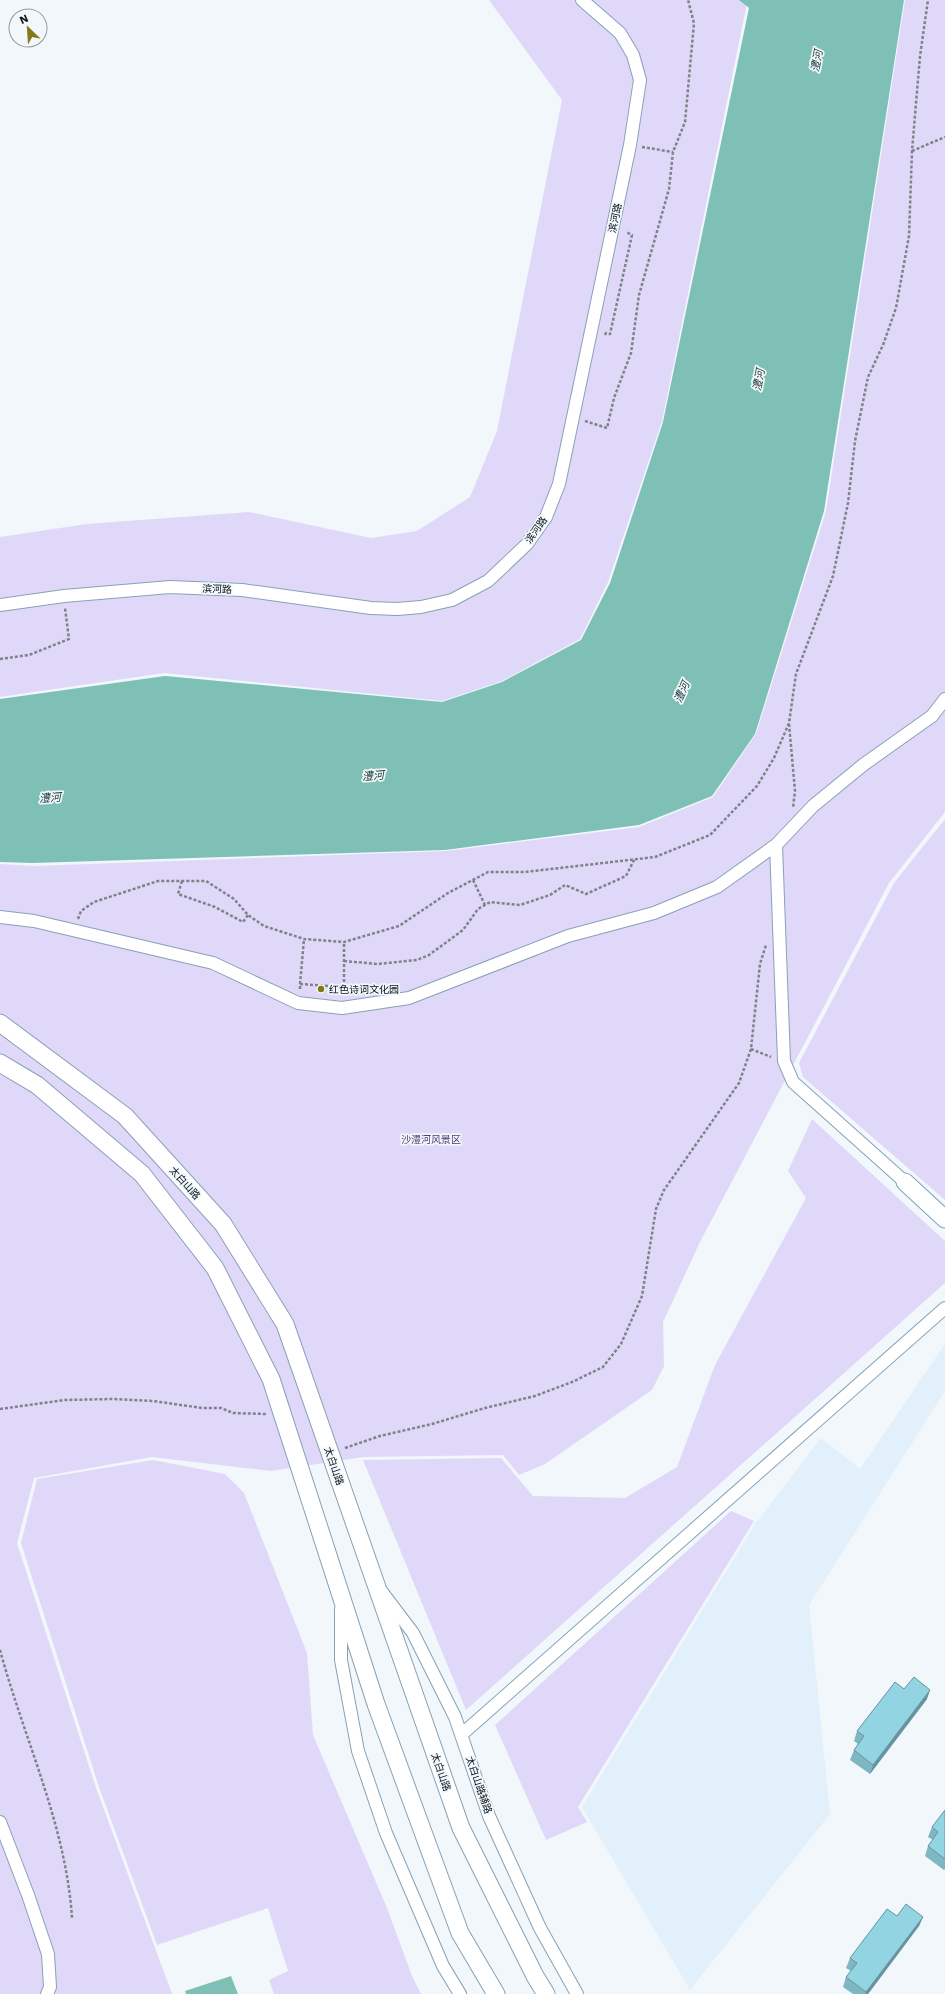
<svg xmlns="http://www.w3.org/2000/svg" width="945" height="1994" font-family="'Work Sans','Noto Sans SC',sans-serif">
	<rect width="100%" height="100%" fill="#f1f7fb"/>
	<path fill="#e1f0fb" d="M945,1344V1391L809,1605L830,1814L690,1990L582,1807L755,1524L821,1438L860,1469Z"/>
	<path fill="#e0d8f9" d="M489,0H746V8L662,421L608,582L580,639L502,681L442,701L164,673L0,697V537L87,524L249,512L371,538L417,531L470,497L497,431L562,100Z
		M905,0H945V812L889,883L700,1242L663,1322L664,1366L652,1390L545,1464L519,1475L503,1455L363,1457L271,1471L152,1457L34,1478L17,1543L96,1788L172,1994H0V864L33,866L446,851L639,827L713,797L756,734L826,511Z
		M945,819V1200L803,1077L799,1063L894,883Z
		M812,1119L945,1241V1283L466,1710L363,1460L501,1458L533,1496L625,1498L677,1467L715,1365L806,1198L788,1171Z
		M153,1460L225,1474L244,1493L307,1653L313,1735L387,1908L412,1976L421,1994H274L269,1980L288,1971L268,1908L157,1945L99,1787L21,1543L37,1479Z
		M731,1511L754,1521L578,1807L587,1822L546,1840L495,1725Z"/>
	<path fill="#7fc0b6" d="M739,0H904L824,511L755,734L712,796L639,825L445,850L33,863L0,862V699L165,676L442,702L502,682L581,640L610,583L663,422L749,8Z
		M231,1976L238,1994H186L185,1991Z"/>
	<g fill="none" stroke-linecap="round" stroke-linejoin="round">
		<defs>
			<path id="street" d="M0,605L64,596L170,587L242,590L371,608L397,609L421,607L452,600L488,581L527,544L546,517L559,484L630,145L640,80L633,55L620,33L582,0
				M776,845L784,1061L793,1082L905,1182
				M0,917L34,921L213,963L298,1003L342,1008L409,998L568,936L654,913L717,887L776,845L813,806L863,765L932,716L945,699
				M382,1592L413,1633L455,1717L489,1816L540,1928L577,1994
				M341,1609V1660L358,1751L386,1833L443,1966L460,1994
				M461,1735L945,1308
				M0,1822L28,1895L48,1954L50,1987L47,1994"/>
			<path id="secondary" d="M0,1023L125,1116L223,1224L285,1324L461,1828L535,1976L546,1994
				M0,1063L37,1085L142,1174L215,1268L271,1379L376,1704L460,1933L496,1994
				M905,1182L945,1219"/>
		</defs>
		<use href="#street" stroke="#86a2b8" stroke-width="14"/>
		<use href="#secondary" stroke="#86a2b8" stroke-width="19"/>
		<path stroke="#7c848a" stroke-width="2.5" stroke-dasharray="3 2" stroke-linecap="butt" d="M642,147L673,152
			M912,151L945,137
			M605,335L606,333L610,334L632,235L626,232
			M585,421L607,428L614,398L631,353L639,295L669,189L673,152L685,122L694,23L688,0
			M0,659L29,655L69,639L65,608
			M789,724L795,791L793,808
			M473,880L485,905
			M182,881L178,894L215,907L243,922L248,915
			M78,919L81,911L94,902L158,881H206L234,899L248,915L264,926L304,939L344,942L399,926L448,893L488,872H525L655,857L710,835L757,786L774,758L789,723L796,674L833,576L848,503L855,441L868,377L883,345L896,308L909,236L912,151L920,56L928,0
			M344,961L378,964L417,960L429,955L463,930L478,909L490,902L520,905L550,895L565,885L586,894L626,876L634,860
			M300,984L304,939
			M344,987V942
			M300,989V984L344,987L343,994
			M751,1049L771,1057
			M0,1409L65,1400L112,1399L153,1401L202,1408H221L233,1413L267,1414
			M345,1448L380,1436L432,1424L485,1408L535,1396L572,1382L603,1367L621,1344L642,1296L656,1209L664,1190L739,1083L751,1049L760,964L766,945
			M0,1650C24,1739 66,1825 72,1918"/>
		<use href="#street" stroke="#fff" stroke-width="12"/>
		<use href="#secondary" stroke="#fff" stroke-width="17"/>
	</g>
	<path fill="#7eb6c2" d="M904,1689L927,1699L870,1774L850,1760L854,1750L858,1744L854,1741L857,1731Z
		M945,1810V1869L944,1870L925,1856L928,1846L933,1840L928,1837L932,1827Z
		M897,1916L923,1917L919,1926L868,1994H853L843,1987L846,1977L851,1971L846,1968L850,1958Z"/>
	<path fill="#67949e" d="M930,1690L927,1699L870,1774L873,1765Z
		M923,1917L919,1926L868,1994H865L866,1992Z"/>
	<path fill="#93d4e2" stroke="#67949e" d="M914,1677L930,1690L873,1765L854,1750L864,1736L857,1731L895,1682L904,1689Z
		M945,1810V1859L928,1846L938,1832L932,1827Z
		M906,1904L923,1917L866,1992L846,1977L857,1963L850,1958L887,1909L897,1916Z"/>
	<circle fill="#87771b" stroke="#f1f7fb" stroke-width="1.5" cx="321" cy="989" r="4"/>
	<g text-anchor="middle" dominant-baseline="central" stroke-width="3.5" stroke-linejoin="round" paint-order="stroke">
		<g font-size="10" fill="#09131b" stroke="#f1f7fb">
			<text transform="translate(615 218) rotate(-78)">滨河路</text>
			<text transform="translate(536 530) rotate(-55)">滨河路</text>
			<text transform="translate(217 589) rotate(2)">滨河路</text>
			<text transform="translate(185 1183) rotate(48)">太白山路</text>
			<text transform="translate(334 1466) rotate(71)">太白山路</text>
			<text transform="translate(441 1772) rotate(71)">太白山路</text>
			<text transform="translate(479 1785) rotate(71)">太白山路辅路</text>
		</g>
		<g font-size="10" fill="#09131b" stroke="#f1f7fb" text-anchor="start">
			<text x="329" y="989">红色诗词文化园</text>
		</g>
		<g font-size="10" fill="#503b77" stroke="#f1f7fb">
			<text x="431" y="1139">沙澧河风景区</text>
		</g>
		<g font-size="11" font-style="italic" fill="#143531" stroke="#f1f7fb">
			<text transform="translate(817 61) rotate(-80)">澧河</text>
			<text transform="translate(759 380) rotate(-80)">澧河</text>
			<text transform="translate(682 692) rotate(-66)">澧河</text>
			<text transform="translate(373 776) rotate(-4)">澧河</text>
			<text transform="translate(50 798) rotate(-4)">澧河</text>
		</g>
	</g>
	<g transform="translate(28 28) rotate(335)"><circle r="19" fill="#f1f7fb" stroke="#949ca1"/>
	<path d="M0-3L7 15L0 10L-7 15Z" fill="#87771b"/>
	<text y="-6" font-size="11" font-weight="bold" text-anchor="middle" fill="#09131b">N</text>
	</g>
</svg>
